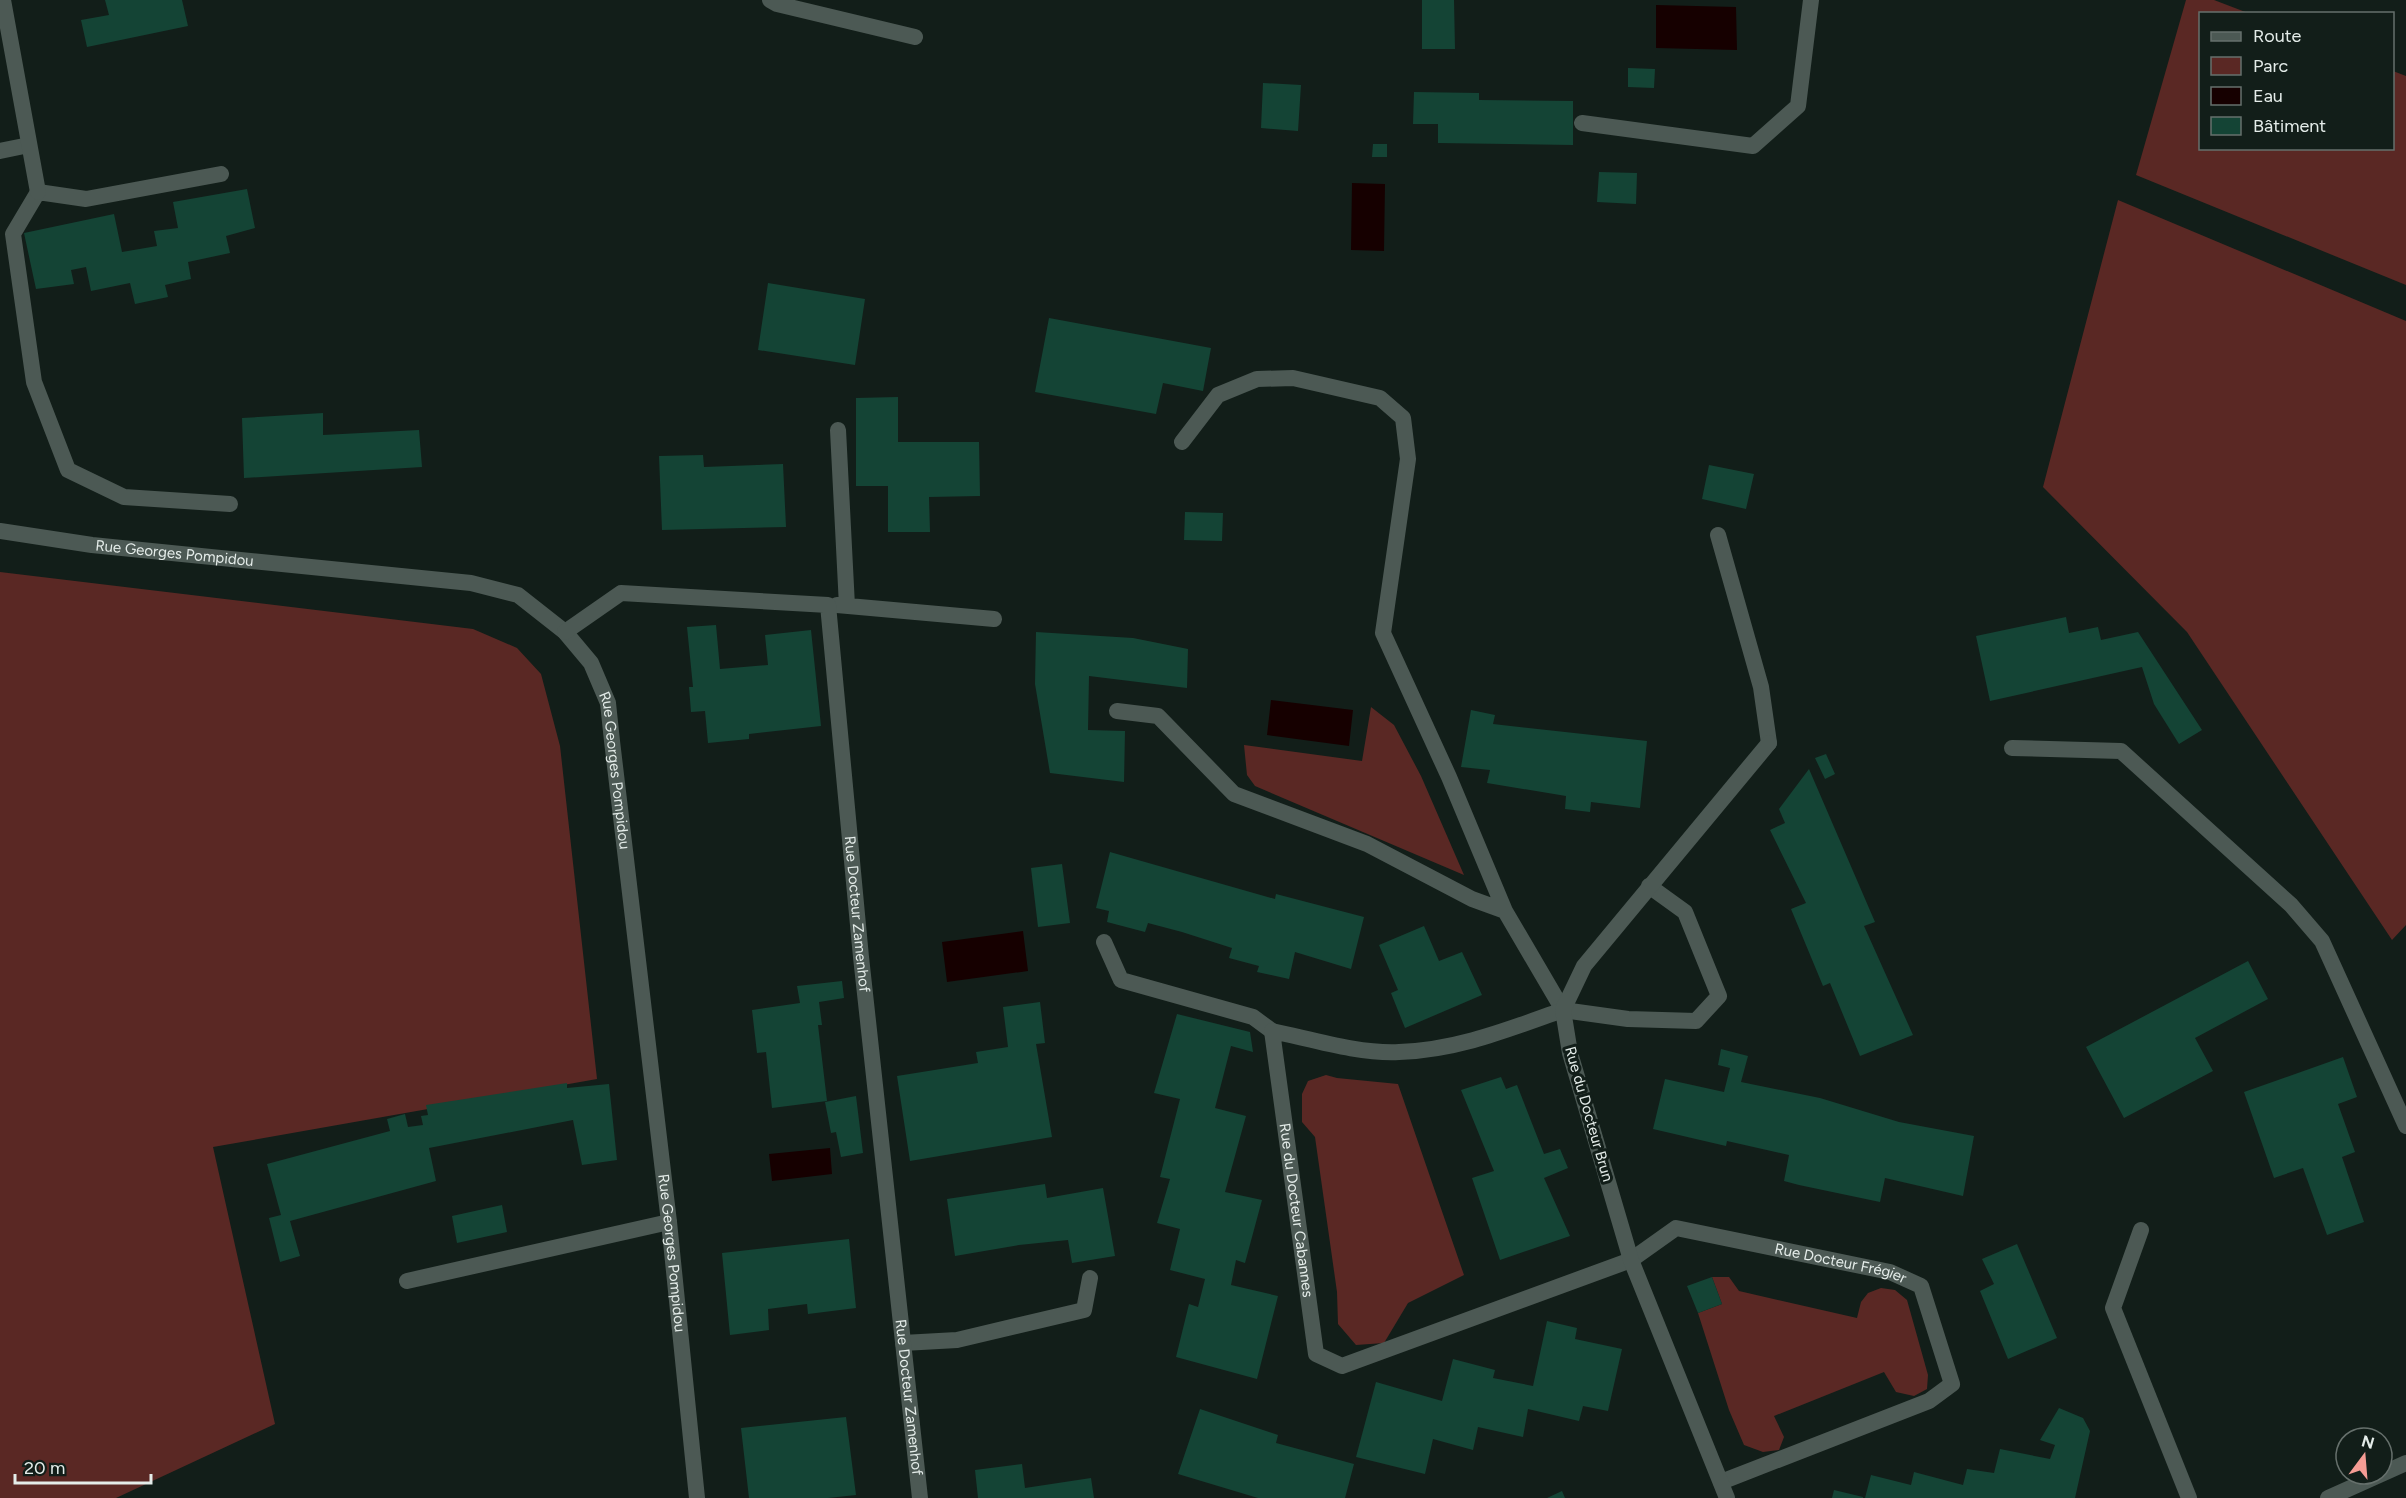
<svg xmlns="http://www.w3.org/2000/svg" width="2406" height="1498" font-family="Figtree,sans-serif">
	<rect width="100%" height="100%" fill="#121e19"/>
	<path fill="#5a2824" d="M2186,0H2214L2248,13L2200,14V148H2392L2393,71L2406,76V285L2136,175Z
		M2118,200L2406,321V925L2392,940L2187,632L2043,487Z
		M0,572L473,629L517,648L541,674L560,746L597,1079L213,1147L275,1424L116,1498H0Z
		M1371,707L1394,725L1421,776L1464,875L1255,786L1247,775L1244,745L1362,761Z
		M1326,1075L1337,1078L1398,1084L1464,1275L1408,1303L1384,1343L1356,1345L1338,1324L1337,1292L1315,1137L1302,1122V1094L1308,1081Z
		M1712,1277H1729L1739,1291L1857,1318L1861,1302L1868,1293L1881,1288L1895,1290L1907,1300L1928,1375L1927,1389L1914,1396L1896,1392L1884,1372L1774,1416L1784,1437L1779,1450L1763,1452L1744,1445L1729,1410L1698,1313L1722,1304Z"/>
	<path fill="#160000" d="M1656,5L1736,7L1737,50L1656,48Z
		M1352,183L1385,184L1384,251L1351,250Z
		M1271,700L1353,710L1349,746L1267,735Z
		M1023,931L1028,971L947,982L942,942Z
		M830,1148L832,1174L772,1181L769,1154Z"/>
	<path fill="#144435" d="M105,0H182L188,26L87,47L81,20L109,15Z
		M1422,0H1454L1455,49H1422Z
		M1628,68L1655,69L1654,88L1628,87Z
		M1263,83L1301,85L1298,131L1261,128Z
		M1414,92L1479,93V100L1573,101V145L1438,143V124H1413Z
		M1373,144H1387V157H1372Z
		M1599,172L1637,173L1636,204L1597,202Z
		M247,189L255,228L226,236L230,253L188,262L191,279L165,285L168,297L135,304L130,283L91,291L86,267L71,270L74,284L36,289L24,233L114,214L122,252L157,246L154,231L178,228L173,202Z
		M768,283L865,299L855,365L758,350Z
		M1049,318L1211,348L1203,391L1163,383L1156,414L1035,392Z
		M898,397V442H979L980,496L929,497L930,532H888V486H856V398Z
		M323,413V435L419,430L422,467L244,478L242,418Z
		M703,455L704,467L783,464L786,527L662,530L659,456Z
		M1709,465L1754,474L1746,509L1702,499Z
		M1185,512L1223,513L1222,541L1184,540Z
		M2066,617L2069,633L2098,627L2101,640L2138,632L2202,730L2179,744L2154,704L2142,667L1990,701L1976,636Z
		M716,625L720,669L768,665L765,635L811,630L821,726L749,734V739L708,743L705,711L691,712L689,687H693L687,627Z
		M1036,632L1133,638L1188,649L1187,688L1089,676L1088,730L1125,731L1124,782L1050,773L1035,684Z
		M1471,710L1495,715L1493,724L1647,741L1640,808L1591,802L1590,812L1565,809L1566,796L1487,783L1490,770L1461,767Z
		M1826,754L1835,774L1825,779L1815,758Z
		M1809,769L1875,922L1864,926L1913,1035L1860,1056L1830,983L1823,986L1791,909L1806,903L1770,830L1785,823L1779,809Z
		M1110,852L1275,899L1276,894L1364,917L1351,969L1295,952L1289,979L1257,972L1259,966L1229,958L1232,948L1182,932L1148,923L1145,932L1107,922L1109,911L1096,908Z
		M1062,864L1070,923L1038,927L1031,868Z
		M1424,926L1439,961L1462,952L1482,995L1405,1028L1391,993L1398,990L1379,945Z
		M2248,961L2268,999L2195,1038L2213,1071L2124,1118L2086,1047Z
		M842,981L844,998L819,1002L822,1025H818L827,1101L772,1108L766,1052L757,1053L752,1010L800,1003L797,986Z
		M1040,1002L1045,1043L1036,1044L1052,1137L910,1161L897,1076L978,1063L976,1052L1008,1047L1003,1007Z
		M1177,1014L1250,1032L1253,1052L1231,1046L1215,1108L1246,1116L1225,1192L1262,1200L1245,1263L1236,1260L1231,1285L1278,1296L1257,1379L1176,1357L1189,1304L1198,1307L1205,1279L1170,1270L1180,1229L1157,1223L1170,1179L1160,1177L1180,1099L1154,1093Z
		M1721,1049L1748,1056L1741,1082L1820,1098L1899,1122L1974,1136L1963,1196L1885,1178L1880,1202L1799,1185L1784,1181L1789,1155L1727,1141L1726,1146L1653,1129L1665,1079L1724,1092L1730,1068L1718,1065Z
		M2343,1057L2357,1097L2338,1104L2355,1152L2342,1157L2364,1222L2327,1235L2303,1168L2274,1178L2244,1092Z
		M1501,1077L1506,1089L1517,1085L1544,1154L1560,1149L1568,1168L1544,1178L1570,1236L1500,1260L1472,1178L1494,1171L1461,1090Z
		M567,1083V1088L609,1084L617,1160L582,1165L573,1120L429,1148L436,1181L290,1221L300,1256L280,1262L269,1218L281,1215L267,1164L390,1131L387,1119L405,1114L408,1127L423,1125L421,1116L428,1115L426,1105Z
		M856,1096L863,1153L841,1157L836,1132L831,1133L825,1102Z
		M1045,1184L1047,1198L1103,1188L1115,1256L1072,1263L1068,1240L1019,1245L955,1256L947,1199Z
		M502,1205L507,1232L457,1243L452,1216Z
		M849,1239L856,1308L808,1314L807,1304L768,1309L769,1330L730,1335L722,1253Z
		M2017,1244L2057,1338L2008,1359L1980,1291L1994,1284L1982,1259Z
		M1712,1277L1722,1304L1698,1313L1687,1286Z
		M1547,1321L1577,1328L1575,1339L1622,1349L1608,1411L1583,1406L1579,1421L1528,1409L1523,1437L1478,1427L1473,1450L1433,1439L1425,1474L1356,1457L1376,1382L1442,1401L1453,1359L1495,1370L1493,1378L1533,1386Z
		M2059,1408L2083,1418L2090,1431L2075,1498H1865L1871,1475L1911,1485L1914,1472L1963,1485L1967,1469L1994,1473L2000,1449L2050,1459L2055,1445L2040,1440Z
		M1200,1409L1278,1435L1276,1443L1354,1464L1345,1498H1258L1178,1474Z
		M846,1417L856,1495L828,1498H749L741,1428Z
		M1022,1464L1025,1488L1091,1478L1094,1498H978L975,1470Z
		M1834,1490L1863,1497V1498H1832Z
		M1562,1491L1565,1498H1547Z"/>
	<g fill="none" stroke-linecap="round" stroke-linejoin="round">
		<path stroke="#4c5954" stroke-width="16" d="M770,0L777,4L915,37
			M1582,123L1753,146L1798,106L1811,0
			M0,151L29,145
			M221,174L86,199L38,192L13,234L34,382L68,470L124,497L230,504
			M838,430L847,606
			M1182,442L1218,395L1257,379L1293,378L1380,398L1403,418L1408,459L1383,633L1449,777L1505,911L1563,1010L1628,1019L1696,1021L1719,996L1685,912L1649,886
			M1718,535L1761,687L1769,743
			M837,605L994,619
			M1117,711L1158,716L1234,794L1367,844L1472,899L1505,911
			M2012,748L2121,751L2291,905L2322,941L2406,1126
			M1104,942L1121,980L1253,1017L1272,1031
			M2141,1230L2113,1308L2189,1498
			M407,1281L669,1222
			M903,1343L957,1340L1084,1310L1090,1278"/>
		<g stroke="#4c5954" stroke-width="16">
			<path d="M3,0L38,192"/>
			<path id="s1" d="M0,531L92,545L471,583L518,595L565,632L591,663L608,703L612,741L669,1222L697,1498"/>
			<path id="s2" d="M565,632L621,593L828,605L861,957L920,1498"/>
			<path id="s3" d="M1563,1010C1509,1029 1458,1050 1399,1052C1359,1054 1311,1039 1272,1031L1316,1354L1342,1366L1631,1260L1676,1228L1890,1272L1921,1286L1952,1384L1929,1401L1721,1482"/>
			<path d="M1727,1498L1631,1260L1570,1053L1563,1010L1584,966L1769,743"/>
		</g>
		<path stroke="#4c5954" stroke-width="16" d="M2328,1498L2406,1463"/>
	</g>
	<g text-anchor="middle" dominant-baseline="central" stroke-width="6" stroke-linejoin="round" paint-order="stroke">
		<g font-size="15" fill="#e4ece9" stroke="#121e19">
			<text stroke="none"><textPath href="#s1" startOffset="176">Rue Georges Pompidou</textPath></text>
			<text stroke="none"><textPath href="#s1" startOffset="734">Rue Georges Pompidou</textPath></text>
			<text stroke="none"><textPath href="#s2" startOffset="586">Rue Docteur Zamenhof</textPath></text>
			<text transform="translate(1589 1114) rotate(74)">Rue du Docteur Brun</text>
			<text stroke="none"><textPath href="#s3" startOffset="480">Rue du Docteur Cabannes</textPath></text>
			<text stroke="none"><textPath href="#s1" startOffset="1220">Rue Georges Pompidou</textPath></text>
			<text stroke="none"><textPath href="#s3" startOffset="1185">Rue Docteur Frégier</textPath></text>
			<text stroke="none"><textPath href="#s2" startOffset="1072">Rue Docteur Zamenhof</textPath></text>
		</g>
	</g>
	<rect x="2199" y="12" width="195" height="138" fill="#121e19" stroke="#66706c" stroke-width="1.5"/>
	<rect x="2211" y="32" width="30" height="9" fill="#4c5954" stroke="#66706c" stroke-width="1.5"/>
	<text x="2253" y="42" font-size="18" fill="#e4ece9">Route</text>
	<rect x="2211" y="57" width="30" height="18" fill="#5a2824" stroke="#66706c" stroke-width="1.5"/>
	<text x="2253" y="72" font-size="18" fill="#e4ece9">Parc</text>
	<rect x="2211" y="87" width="30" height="18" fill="#160000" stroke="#66706c" stroke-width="1.5"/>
	<text x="2253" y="102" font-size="18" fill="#e4ece9">Eau</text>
	<rect x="2211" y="117" width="30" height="18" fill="#144435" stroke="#66706c" stroke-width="1.5"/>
	<text x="2253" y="132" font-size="18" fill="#e4ece9">Bâtiment</text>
	<g transform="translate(2364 1456) rotate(16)"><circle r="28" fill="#121e19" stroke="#66706c" stroke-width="1.5"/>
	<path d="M0-4.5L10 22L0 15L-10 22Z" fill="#f59c94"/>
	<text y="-9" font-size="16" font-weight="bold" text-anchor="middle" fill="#e4ece9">N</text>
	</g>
	<path d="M15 1474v9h136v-9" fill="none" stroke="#e4ece9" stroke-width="3"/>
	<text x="24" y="1474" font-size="18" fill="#e4ece9" stroke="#121e19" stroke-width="4.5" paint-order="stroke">20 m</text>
</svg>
